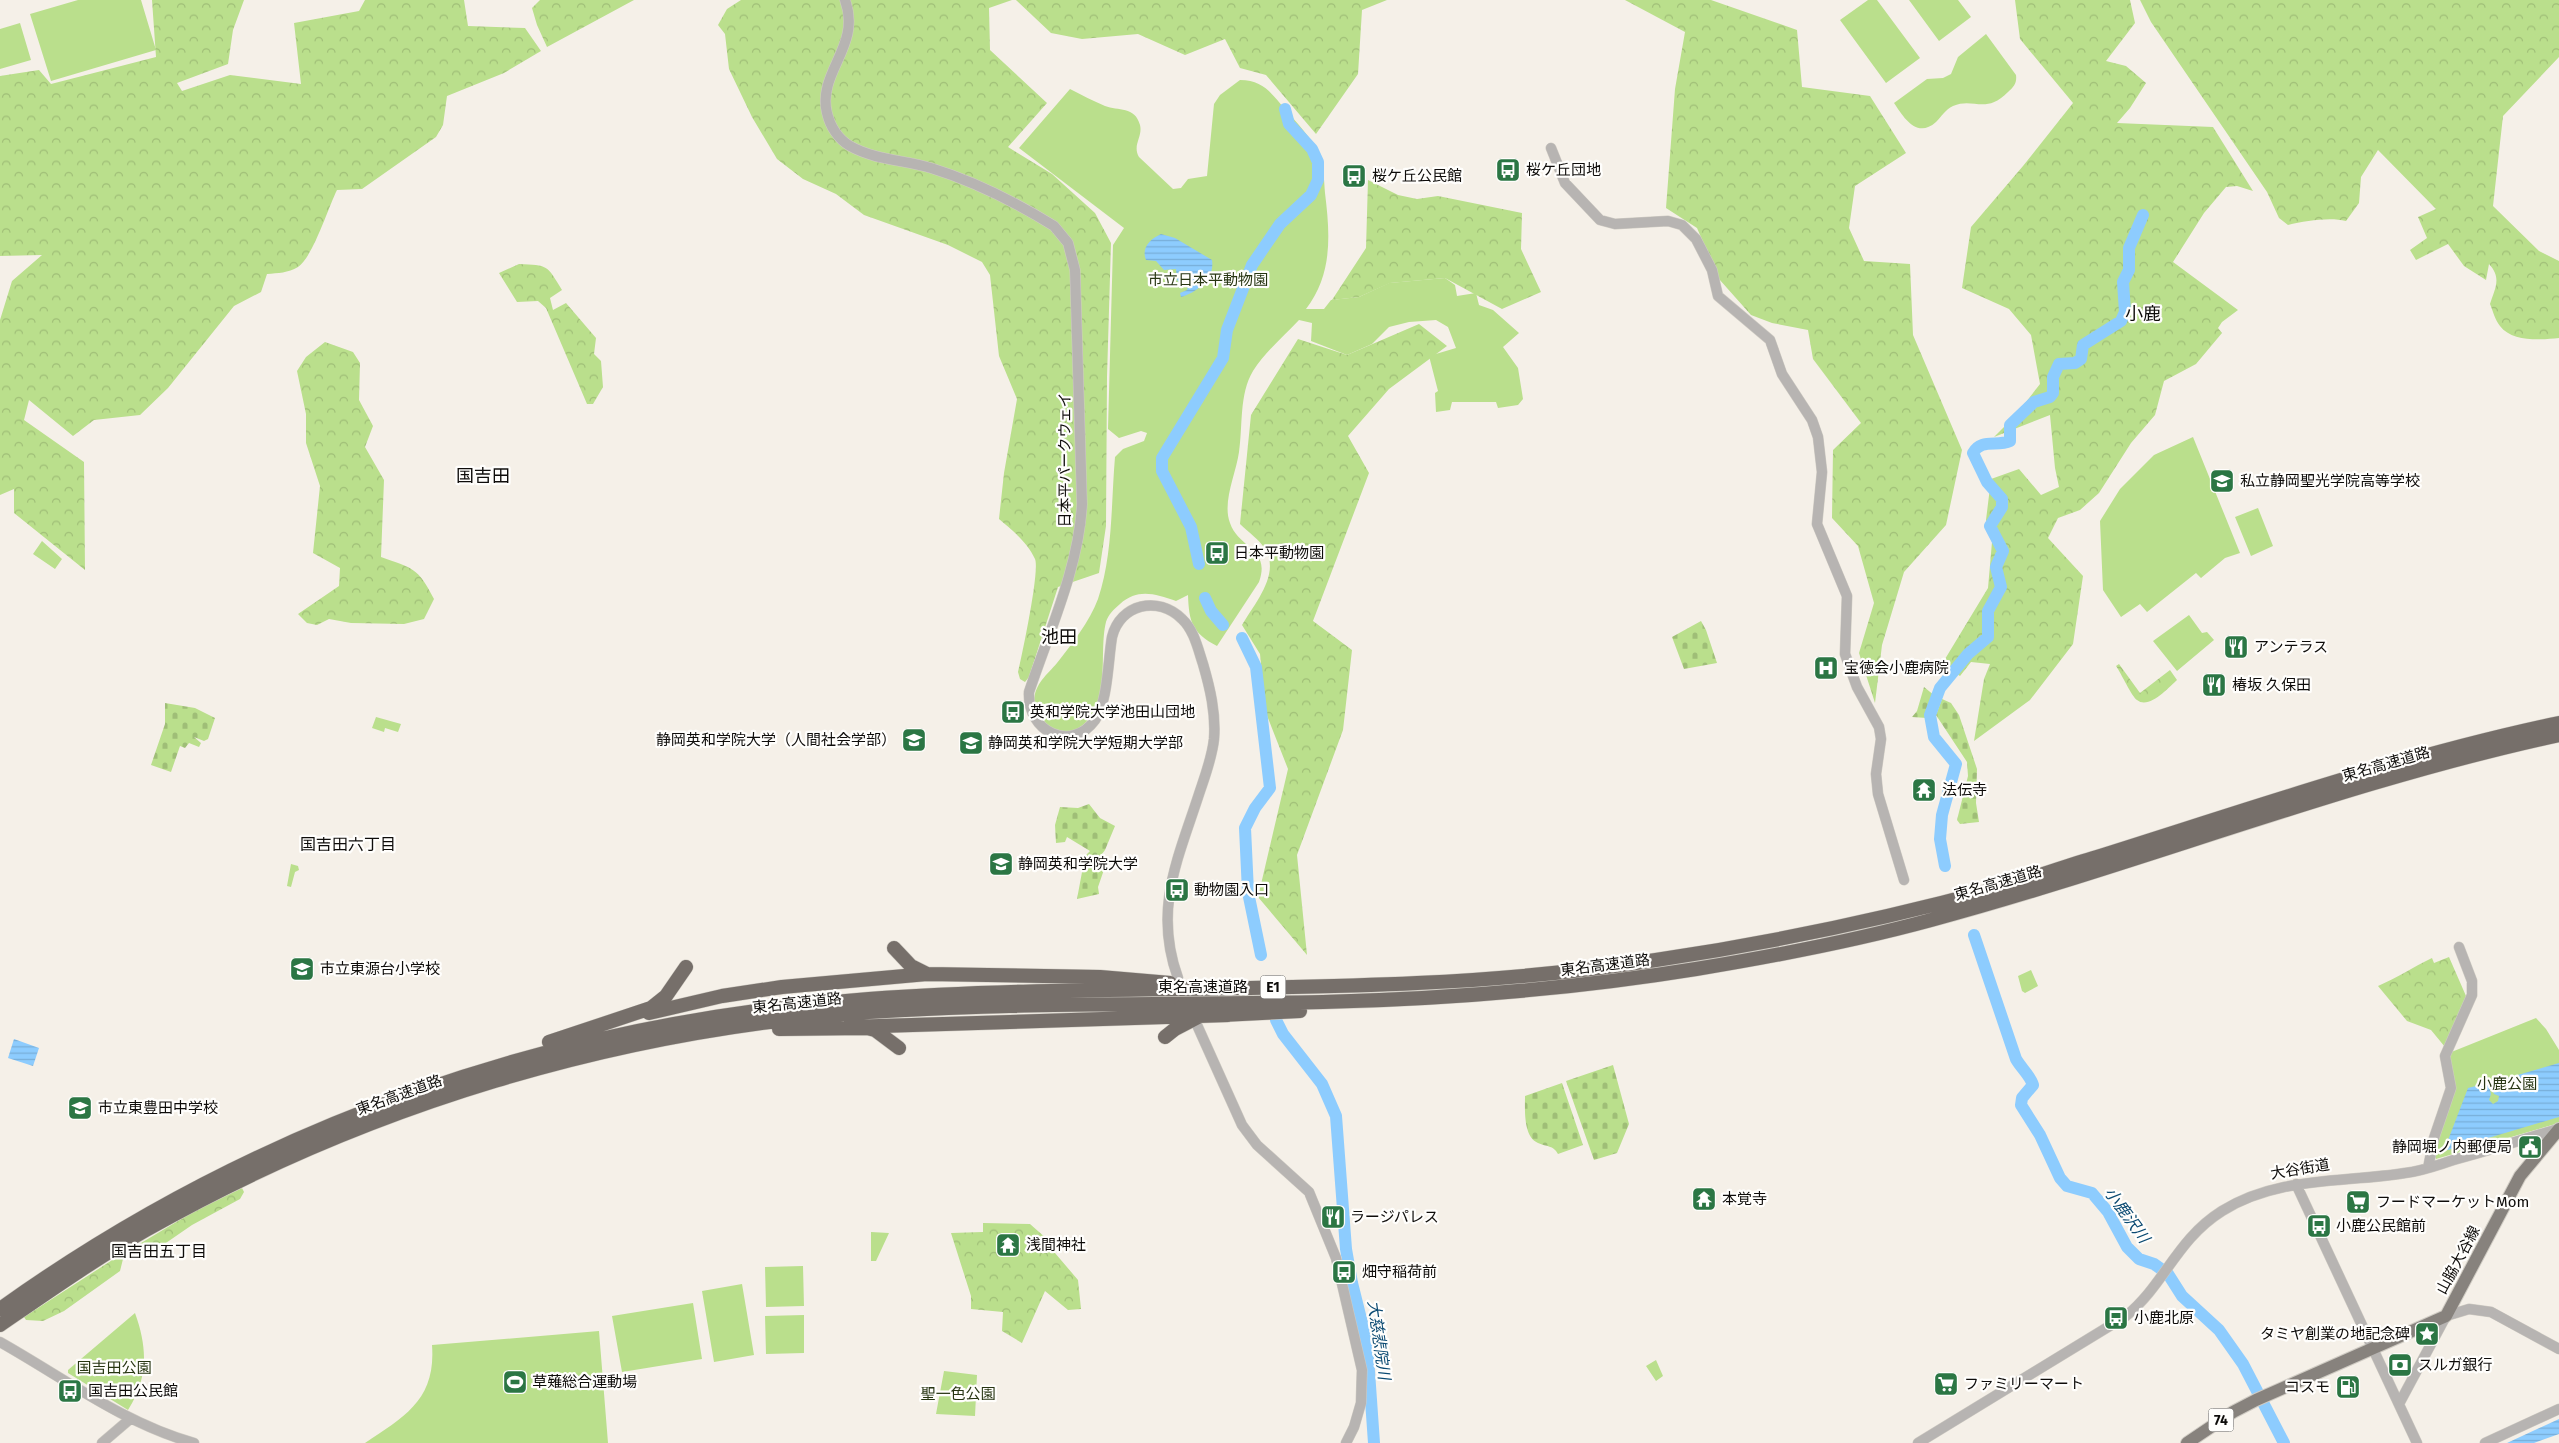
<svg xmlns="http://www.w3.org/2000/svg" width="2559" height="1443" font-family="'Fira Sans','Noto Sans JP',sans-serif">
	<defs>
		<pattern id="forest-crowns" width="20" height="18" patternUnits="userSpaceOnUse" patternTransform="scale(1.25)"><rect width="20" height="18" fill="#badf8c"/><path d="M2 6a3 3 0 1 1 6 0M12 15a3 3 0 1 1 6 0" fill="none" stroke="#9fbe77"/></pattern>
		<pattern id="cemetery-stones" width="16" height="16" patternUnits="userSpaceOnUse" patternTransform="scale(1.25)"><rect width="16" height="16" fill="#badf8c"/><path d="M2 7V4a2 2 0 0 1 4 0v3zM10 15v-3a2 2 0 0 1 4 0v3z" fill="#9fbe77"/></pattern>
		<pattern id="water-rules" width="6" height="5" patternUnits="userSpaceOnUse" patternTransform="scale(1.25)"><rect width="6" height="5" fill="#8dccfe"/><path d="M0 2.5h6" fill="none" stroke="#78aed8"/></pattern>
	</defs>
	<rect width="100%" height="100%" fill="#f5f0e8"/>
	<path fill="#badf8c" d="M78,0H141L156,50L51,81L30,14Z
		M1868,0H1877L1920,58L1886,83L1840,20Z
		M1909,0H1958L1971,17L1939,41Z
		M20,23L31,60L0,69V29Z
		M1986,34L2016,75C2017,83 2014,87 2008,92C1985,115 1974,97 1953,106C1945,110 1942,116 1936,122C1917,139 1904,118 1894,103L1927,79L1943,78L1951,74L1958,57Z
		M1240,80C1263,80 1271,93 1285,109C1297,123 1312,138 1319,155C1324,166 1324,181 1325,193C1330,234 1333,274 1306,309H1324L1331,300L1359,297L1389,283L1445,278L1455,285L1457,296L1476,293L1479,305L1493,310L1519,333L1503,347L1518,368L1523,399L1518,405L1498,408L1496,402H1452L1450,410L1436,412L1435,393L1438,391L1429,356L1456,348L1448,327L1436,320L1409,322L1389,327L1372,344L1347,355L1311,341L1312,323L1299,320C1284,336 1265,352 1253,371C1239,394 1243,426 1239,452C1236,474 1222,502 1230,523C1239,549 1271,548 1259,582L1217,646C1192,633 1189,622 1188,595L1176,601C1155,594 1138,588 1120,604C1114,609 1108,615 1106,622C1098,654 1113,707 1079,728C1060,740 1033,723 1034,701C1035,683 1047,675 1057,663C1071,645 1090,621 1098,599C1113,555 1111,503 1115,457L1123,449L1144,441L1147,433L1141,431L1119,438L1108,429L1113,245L1124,228L1019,148L1070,89C1082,95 1093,101 1105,106C1118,111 1135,106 1140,125C1143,137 1132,145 1139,157L1173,189L1181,188L1188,179L1207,176L1214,104L1220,95Z
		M2193,437L2240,553L2225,558L2201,578L2196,573L2147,612L2140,604L2121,617L2103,590L2100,521L2120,489L2154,455Z
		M2258,508L2273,546L2251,556L2235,517Z
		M42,541L62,559L55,569L33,554Z
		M2189,615L2202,633L2207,632L2214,640L2177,671L2153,641Z
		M376,717L401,724L398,732L385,728L384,732L372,728Z
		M291,864L298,866L299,870L295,872L291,887L287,886Z
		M2031,970L2038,986L2025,993L2022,991L2018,976Z
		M2536,1018L2546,1029L2559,1050V1123L2436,1159L2434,1154L2445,1116L2449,1053Z
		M871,1232L889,1233L876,1261H871Z
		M803,1266L804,1306L766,1307L765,1267Z
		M742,1284L754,1355L714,1362L702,1291Z
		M693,1303L702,1359L622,1372L612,1316Z
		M135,1313C148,1349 148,1378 128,1410L68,1373V1370Z
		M804,1315V1353L766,1354L765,1316Z
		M599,1331L608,1443H365C406,1416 436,1399 432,1345Z
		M1656,1360L1663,1376L1656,1381L1646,1366Z
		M944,1371L977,1375L975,1416L936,1414Z"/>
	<path fill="url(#forest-crowns)" d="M152,0H244L233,30L228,64L177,83L182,91L230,75L301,84L294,23L359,11L365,0H464L468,26L525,28L541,51L504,73L447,96L443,125L436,137L362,189L337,190C328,208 313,257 298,267C288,273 278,273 267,274L261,292L234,306L168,388L140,415L94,420L73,436L29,400L24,420L84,462L85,570L14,513V489L0,495V320L12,281L42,255L0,256V76L39,70L51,84L156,57Z
		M540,0H634L547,47L537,25L532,8Z
		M741,0H1012L989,8L990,50L1047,103L1008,147L1052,174L1095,213L1111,243L1107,377L1106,526L1099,573L1058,587L1029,677L1025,682L1020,679L1018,672C1022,655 1040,570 1035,559C1028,543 1012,530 999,519L1004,473L1017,399L999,356L990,275L982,262L948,245L864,215L836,194L803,179L777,159L752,117L729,69L725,34L718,25L727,9Z
		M1016,0H1387L1362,10L1358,74L1316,134L1266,75L1240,68L1225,39L1185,55L1138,34L1082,39L1051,33Z
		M1625,0H1711L1797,30L1802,87L1870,96L1906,153L1855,186L1849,228L1864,261L1910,264L1913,335L1962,450L1946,525L1904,572L1882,645L1875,703L1859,653L1874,603L1858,546L1832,518L1833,450L1861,423L1813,359L1808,330L1772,323L1751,315L1719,279L1697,228L1666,208L1675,89L1685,32Z
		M2015,0H2130L2135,23L2106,61L2126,66L2146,83L2130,108L2117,123L2213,127L2253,191L2237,186L2226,187L2204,213L2173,262L2238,310L2222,322L2218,328L2222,333L2196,364L2164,381L2155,415L2131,443L2099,493L2080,510L2058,518L2048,538L2083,576L2073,644L2030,700L1974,741L1984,679L1990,664L1971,662L1960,676L1942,664L1988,588L1992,542L1986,520L1991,479L2019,469L2041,495L2059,487L2055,468L2050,415L1994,437L2016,415L2040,384L2031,335L2009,309L1962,288L1971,227L2023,166L2073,103L2020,39Z
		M2140,0H2559V57L2503,116L2493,206L2539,251L2559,261V338C2540,340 2512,342 2500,326C2495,320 2493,311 2490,304C2495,288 2502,278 2489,264L2486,280L2464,266L2448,244L2416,260L2410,250L2427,238L2418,217L2436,209L2378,150L2361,177L2359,203L2346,221C2329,217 2306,221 2288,225L2279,218L2267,192L2151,22Z
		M1368,180L1398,195L1417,199L1438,196L1522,213L1521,249L1541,292L1502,309L1445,278L1390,283L1359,297L1332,300L1366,248Z
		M519,264C548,265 547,265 562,290L550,298L553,310L566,303L596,338L594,354L601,361L603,387L593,404H587L546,308L538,301L517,302L499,273Z
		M1419,324L1447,346L1389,389L1348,436L1369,473L1313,621L1352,650L1343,730L1297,855L1307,955L1258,897L1288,769L1266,713L1260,654L1242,625C1254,604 1281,574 1265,549C1260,540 1248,532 1240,524L1251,415L1298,339L1347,355Z
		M325,342L353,352L360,363L359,400L373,426L365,447L384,480L381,557C412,568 418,567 434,599L424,619L404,624L351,623L329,619L317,625L307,623L298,614L339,586L340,568L313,553L320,486L306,443V414L297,371L306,357Z
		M2119,664L2140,693L2170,670L2177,680C2169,687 2149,710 2137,700C2132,697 2121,673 2116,666Z
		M2449,957L2466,996L2445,1047L2431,1030L2407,1021L2378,986C2397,978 2413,967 2432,958L2434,963Z
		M242,1188L244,1192L240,1199L192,1225L147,1256H135L131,1249L193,1212Z
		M983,1223L1030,1224L1047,1239L1055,1253L1078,1280L1081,1309L1068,1310L1045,1291L1022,1343L1002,1331L1003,1312L971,1309V1296L951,1233L983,1232Z
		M120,1255L123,1259L120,1271L64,1311L43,1321L26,1320L24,1317Z"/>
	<path fill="url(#cemetery-stones)" d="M1701,621L1706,630L1717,663L1684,669L1672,637Z
		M1924,687L1935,696L1927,718L1912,717L1917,711Z
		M1942,699L1951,703L1959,715L1977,769L1976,803L1979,822L1960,824L1957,820L1968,776L1967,762L1936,715Z
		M165,703L195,708L215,718L208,739L204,741L194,737L201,743L199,747L189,743L185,748L180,746L171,772L151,765L165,724Z
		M1089,804L1100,818L1115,826L1105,850L1099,858L1107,861L1098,887L1099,894L1077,899L1085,856L1090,851L1067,837L1065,842L1056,843L1055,825L1060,807L1078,808Z
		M1613,1065L1629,1124L1617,1153L1594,1160L1566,1081Z
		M1562,1083L1583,1145L1558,1154C1553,1145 1547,1147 1538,1143C1523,1137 1525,1109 1525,1096Z"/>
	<path fill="url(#water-rules)" d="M1161,234L1175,238L1212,260C1215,279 1197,292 1181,297L1180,293L1187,290L1188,286L1180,284L1177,280L1176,269L1164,270L1156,261L1146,260C1141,248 1150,239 1161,234Z
		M14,1039L39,1048L33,1066L8,1058Z
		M2559,1063V1117L2448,1150L2445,1148L2468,1088L2488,1083L2491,1094L2489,1100L2493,1104L2498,1101L2499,1096L2494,1094L2490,1083Z
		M2559,1419V1434L2534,1443H2507Z"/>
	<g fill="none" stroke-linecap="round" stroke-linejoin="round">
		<path stroke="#8dccfe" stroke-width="12" d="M1199,564L1191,527L1162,471V458L1223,358L1227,330L1252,265L1280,224L1311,195L1318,180V162L1312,149L1289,124L1285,109
			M1205,598L1211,611L1223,625
			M1242,638L1256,667L1270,788L1255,808L1245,828L1248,892L1261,955
			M1945,866L1940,839L1942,815L1956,764L1934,737L1930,715L1940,688L1968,654L1988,637V611L2001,587L1996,567L2003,551L1990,526L2002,507V499L1987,482L1973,453C1981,438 1997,447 2010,441V425L2034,402L2050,397L2053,393V377L2059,364L2075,363L2081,359L2083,345L2121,321L2125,312L2123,282L2129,270V248L2143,215
			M1974,935L2016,1059C2021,1068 2030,1075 2033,1085L2022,1098L2021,1105L2040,1135L2060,1178L2067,1186L2092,1193L2108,1212L2127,1247L2139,1259L2154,1264L2168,1274L2182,1296L2219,1330L2243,1364L2284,1443
			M1276,1020L1283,1034L1322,1084L1336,1116L1346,1249L1352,1283L1367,1343L1374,1443"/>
		<defs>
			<path id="minor" d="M845,0C862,46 817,72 827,113C830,126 838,139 850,146C875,160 904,160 931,168C973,181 1017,203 1054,226L1068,243L1075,270L1082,504C1079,567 1049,632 1029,692C1027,732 1071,753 1095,720C1108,702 1108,660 1112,637C1120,604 1158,595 1182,619C1194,630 1198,649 1203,664C1210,688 1216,713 1214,739C1212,758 1205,776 1199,794C1178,859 1153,909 1178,978
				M1551,148L1565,183L1600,220L1615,224L1668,221L1682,225L1696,239L1712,270L1718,296L1770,340L1782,374L1812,420L1818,437L1822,472L1817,524L1847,596L1845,654L1857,687L1879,727L1881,739L1876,774L1878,794L1904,880
				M1197,1025L1242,1125L1257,1145L1309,1192L1336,1258L1362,1370L1361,1403L1354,1427L1346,1443
				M2428,1168L2434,1138L2451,1088L2445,1056L2472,995V981L2459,947
				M2296,1184L2417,1443
				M0,1342C64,1378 123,1423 194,1443
				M2399,1404L2446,1316L2469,1309L2491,1312L2559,1349
				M102,1443L130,1419
				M1918,1443L2126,1316C2165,1284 2176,1240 2222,1211C2278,1176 2343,1183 2405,1173C2423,1171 2440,1164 2457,1159C2490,1150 2524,1139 2558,1129
				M2485,1443L2559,1409"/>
			<path id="major" d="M2187,1443L2233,1412L2256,1400L2446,1316L2520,1176L2559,1129"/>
			<path id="highway" d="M894,948L911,966L927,974L1100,977L1170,983
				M649,1013L722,996L782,987L927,974
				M1222,1015L1300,1011
				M848,1027L1229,1015
				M779,1029L867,1028L875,1030L899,1048
				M1165,1037L1175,1029L1198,1017
				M549,1042L651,1008L666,996L686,967
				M0,1309C257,1125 554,1022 869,999C1131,980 1395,1001 1656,960C1770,943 1884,919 1995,889C2030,879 2063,867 2097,857C2250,809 2402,756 2559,723
				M0,1325C48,1292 95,1259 146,1230C367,1105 615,1030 869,1012C1020,1002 1172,1005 1323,1002C1448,999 1572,989 1696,969C1775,956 1854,941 1931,920C2142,863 2346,781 2559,735"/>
		</defs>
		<use href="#minor" stroke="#d0ccc4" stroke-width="11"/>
		<use href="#major" stroke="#d0ccc4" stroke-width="14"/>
		<use href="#highway" stroke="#d0ccc4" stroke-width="15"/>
		<use href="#minor" stroke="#b7b4b2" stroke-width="10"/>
		<use href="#major" stroke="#87827d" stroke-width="12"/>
		<use href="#highway" stroke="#766f6a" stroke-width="14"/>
	</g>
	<defs>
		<symbol id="bus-square" viewBox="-11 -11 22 22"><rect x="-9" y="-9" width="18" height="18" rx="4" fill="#2b7644" stroke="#fffefc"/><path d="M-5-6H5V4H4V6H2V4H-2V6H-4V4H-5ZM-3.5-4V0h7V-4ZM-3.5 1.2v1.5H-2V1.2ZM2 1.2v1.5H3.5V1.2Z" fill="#fff"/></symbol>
		<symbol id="school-square" viewBox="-11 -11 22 22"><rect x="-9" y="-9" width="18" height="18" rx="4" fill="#2b7644" stroke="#fffefc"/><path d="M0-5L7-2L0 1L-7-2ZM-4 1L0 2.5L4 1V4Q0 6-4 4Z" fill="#fff"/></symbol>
		<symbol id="restaurant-square" viewBox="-11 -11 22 22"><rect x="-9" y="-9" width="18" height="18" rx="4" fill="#2b7644" stroke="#fffefc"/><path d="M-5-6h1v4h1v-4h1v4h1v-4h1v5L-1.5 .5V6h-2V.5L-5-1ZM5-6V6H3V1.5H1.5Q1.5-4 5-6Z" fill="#fff"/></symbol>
		<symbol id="hospital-square" viewBox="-11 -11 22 22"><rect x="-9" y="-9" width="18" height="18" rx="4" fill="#2b7644" stroke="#fffefc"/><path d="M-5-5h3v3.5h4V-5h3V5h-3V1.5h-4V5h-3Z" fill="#fff"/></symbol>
		<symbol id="university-square" viewBox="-11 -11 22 22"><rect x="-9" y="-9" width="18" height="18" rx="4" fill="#2b7644" stroke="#fffefc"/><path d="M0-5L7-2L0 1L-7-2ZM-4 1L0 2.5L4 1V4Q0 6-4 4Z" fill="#fff"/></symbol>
		<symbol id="temple-square" viewBox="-11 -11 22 22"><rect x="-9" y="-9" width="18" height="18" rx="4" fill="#2b7644" stroke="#fffefc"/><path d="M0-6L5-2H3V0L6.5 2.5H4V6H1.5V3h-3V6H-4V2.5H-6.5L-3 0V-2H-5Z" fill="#fff"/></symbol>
		<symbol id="civic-square" viewBox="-11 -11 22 22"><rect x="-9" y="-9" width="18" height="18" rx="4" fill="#2b7644" stroke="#fffefc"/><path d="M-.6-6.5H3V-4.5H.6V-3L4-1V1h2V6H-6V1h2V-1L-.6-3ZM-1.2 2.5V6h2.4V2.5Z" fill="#fff"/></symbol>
		<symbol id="supermarket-square" viewBox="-11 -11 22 22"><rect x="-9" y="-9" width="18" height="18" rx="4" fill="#2b7644" stroke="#fffefc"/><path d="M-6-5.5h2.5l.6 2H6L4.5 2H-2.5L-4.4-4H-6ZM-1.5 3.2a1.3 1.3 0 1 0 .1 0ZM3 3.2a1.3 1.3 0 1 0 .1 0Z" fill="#fff"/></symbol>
		<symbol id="sight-square" viewBox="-11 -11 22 22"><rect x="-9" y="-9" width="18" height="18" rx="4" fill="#2b7644" stroke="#fffefc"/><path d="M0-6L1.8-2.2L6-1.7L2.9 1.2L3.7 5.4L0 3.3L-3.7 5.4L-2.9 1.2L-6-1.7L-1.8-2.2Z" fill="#fff"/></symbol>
		<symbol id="bank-square" viewBox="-11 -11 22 22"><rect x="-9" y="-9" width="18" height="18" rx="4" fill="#2b7644" stroke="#fffefc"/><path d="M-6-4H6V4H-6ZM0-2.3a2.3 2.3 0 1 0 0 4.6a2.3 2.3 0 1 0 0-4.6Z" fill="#fff"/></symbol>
		<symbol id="stadium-square" viewBox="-11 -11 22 22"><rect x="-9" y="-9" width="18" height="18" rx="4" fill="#2b7644" stroke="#fffefc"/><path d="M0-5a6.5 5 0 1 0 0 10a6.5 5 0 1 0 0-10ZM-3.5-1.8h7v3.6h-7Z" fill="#fff"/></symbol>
		<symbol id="fuel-square" viewBox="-11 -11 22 22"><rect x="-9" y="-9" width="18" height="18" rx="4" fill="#2b7644" stroke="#fffefc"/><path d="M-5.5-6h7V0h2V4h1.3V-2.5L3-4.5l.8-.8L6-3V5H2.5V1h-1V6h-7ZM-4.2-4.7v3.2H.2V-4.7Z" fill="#fff"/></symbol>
	</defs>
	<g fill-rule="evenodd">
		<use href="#bus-square" x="1494" y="156" width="28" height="28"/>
		<use href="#bus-square" x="1340" y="162" width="28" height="28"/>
		<use href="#school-square" x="2208" y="467" width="28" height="28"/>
		<use href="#bus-square" x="1203" y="539" width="28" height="28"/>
		<use href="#restaurant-square" x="2222" y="633" width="28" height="28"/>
		<use href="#hospital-square" x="1812" y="654" width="28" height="28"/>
		<use href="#restaurant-square" x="2200" y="671" width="28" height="28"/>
		<use href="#bus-square" x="999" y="698" width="28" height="28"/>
		<use href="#university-square" x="900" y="726" width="28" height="28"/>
		<use href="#university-square" x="957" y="729" width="28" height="28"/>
		<use href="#temple-square" x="1910" y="776" width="28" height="28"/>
		<use href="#school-square" x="987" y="850" width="28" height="28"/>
		<use href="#bus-square" x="1163" y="876" width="28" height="28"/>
		<use href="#school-square" x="288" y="955" width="28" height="28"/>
		<use href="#school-square" x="66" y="1094" width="28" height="28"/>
		<use href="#civic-square" x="2516" y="1133" width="28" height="28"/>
		<use href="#temple-square" x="1690" y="1185" width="28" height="28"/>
		<use href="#supermarket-square" x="2344" y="1188" width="28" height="28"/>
		<use href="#restaurant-square" x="1319" y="1203" width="28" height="28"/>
		<use href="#bus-square" x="2305" y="1212" width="28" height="28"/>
		<use href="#temple-square" x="994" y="1231" width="28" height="28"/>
		<use href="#bus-square" x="1330" y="1258" width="28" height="28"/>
		<use href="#bus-square" x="2102" y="1304" width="28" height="28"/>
		<use href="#sight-square" x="2413" y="1320" width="28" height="28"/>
		<use href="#bank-square" x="2386" y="1351" width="28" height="28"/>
		<use href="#stadium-square" x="501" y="1368" width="28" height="28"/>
		<use href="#supermarket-square" x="1932" y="1370" width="28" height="28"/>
		<use href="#fuel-square" x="2334" y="1373" width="28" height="28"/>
		<use href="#bus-square" x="56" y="1377" width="28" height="28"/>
	</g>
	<g text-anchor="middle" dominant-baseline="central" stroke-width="4.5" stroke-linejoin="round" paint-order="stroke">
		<g fill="#fffefc" stroke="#565553" stroke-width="1">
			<rect x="1260.5" y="975.5" width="25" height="23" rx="4"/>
			<rect x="2208.5" y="1408.5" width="25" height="23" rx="4"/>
		</g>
		<g font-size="14" font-weight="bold" fill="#0e0c0a">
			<text x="1273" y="987">E1</text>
			<text x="2221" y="1420">74</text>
		</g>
		<g font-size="15" fill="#0e0c0a" stroke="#fffefc" text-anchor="start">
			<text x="1526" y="170">桜ケ丘団地</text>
			<text x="1372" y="176">桜ケ丘公民館</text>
			<text x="2240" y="481">私立静岡聖光学院高等学校</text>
			<text x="1234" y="553">日本平動物園</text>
			<text x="2254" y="647">アンテラス</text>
			<text x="1844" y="668">宝徳会小鹿病院</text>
			<text x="2232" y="685">椿坂 久保田</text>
			<text x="1030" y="712">英和学院大学池田山団地</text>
			<text x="896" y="740" text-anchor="end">静岡英和学院大学（人間社会学部）</text>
			<text x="988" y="743">静岡英和学院大学短期大学部</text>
			<text x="1942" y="790">法伝寺</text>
			<text x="1018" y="864">静岡英和学院大学</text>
			<text x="1194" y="890">動物園入口</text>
			<text x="320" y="969">市立東源台小学校</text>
			<text x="98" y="1108">市立東豊田中学校</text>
			<text x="2512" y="1147" text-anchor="end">静岡堀ノ内郵便局</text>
			<text x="1722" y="1199">本覚寺</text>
			<text x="2376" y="1202">フードマーケットMom</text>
			<text x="1350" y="1217">ラージパレス</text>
			<text x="2336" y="1226">小鹿公民館前</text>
			<text x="1026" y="1245">浅間神社</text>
			<text x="1362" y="1272">畑守稲荷前</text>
			<text x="2134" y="1318">小鹿北原</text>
			<text x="2410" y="1334" text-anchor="end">タミヤ創業の地記念碑</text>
			<text x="2418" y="1365">スルガ銀行</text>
			<text x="532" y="1382">草薙総合運動場</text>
			<text x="1964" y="1384">ファミリーマート</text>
			<text x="2330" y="1387" text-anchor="end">コスモ</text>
			<text x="88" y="1391">国吉田公民館</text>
		</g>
		<g font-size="15" fill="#273512" stroke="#fffefc">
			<text x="1208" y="280">市立日本平動物園</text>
			<text x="2507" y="1084">小鹿公園</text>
			<text x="114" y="1368">国吉田公園</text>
			<text x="958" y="1394">聖一色公園</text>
		</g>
		<g font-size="15" fill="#0e0c0a" stroke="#fffefc">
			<text transform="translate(1065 460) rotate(-90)">日本平パークウェイ</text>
			<text transform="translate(2386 764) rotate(-16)">東名高速道路</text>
			<text transform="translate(1998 883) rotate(-16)">東名高速道路</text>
			<text transform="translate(1605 965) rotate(-7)">東名高速道路</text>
			<text x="1203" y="987">東名高速道路</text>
			<text transform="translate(797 1003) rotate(-6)">東名高速道路</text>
			<text transform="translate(399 1095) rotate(-20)">東名高速道路</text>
			<text transform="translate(2300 1169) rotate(-9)">大谷街道</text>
			<text transform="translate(2458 1260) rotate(-62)">山脇大谷線</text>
		</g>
		<g font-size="16" fill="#0e0c0a" stroke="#fffefc">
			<text x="348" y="844">国吉田六丁目</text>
			<text x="159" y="1251">国吉田五丁目</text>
		</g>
		<g font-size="16" font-style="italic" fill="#0b4a72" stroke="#fffefc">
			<text transform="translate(2127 1215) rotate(54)">小鹿沢川</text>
			<text transform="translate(1379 1340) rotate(82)">大慈悲院川</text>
		</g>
		<g font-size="18" fill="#0e0c0a" stroke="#fffefc">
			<text x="2143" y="314">小鹿</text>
			<text x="483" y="476">国吉田</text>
			<text x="1059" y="637">池田</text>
		</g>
	</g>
</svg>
